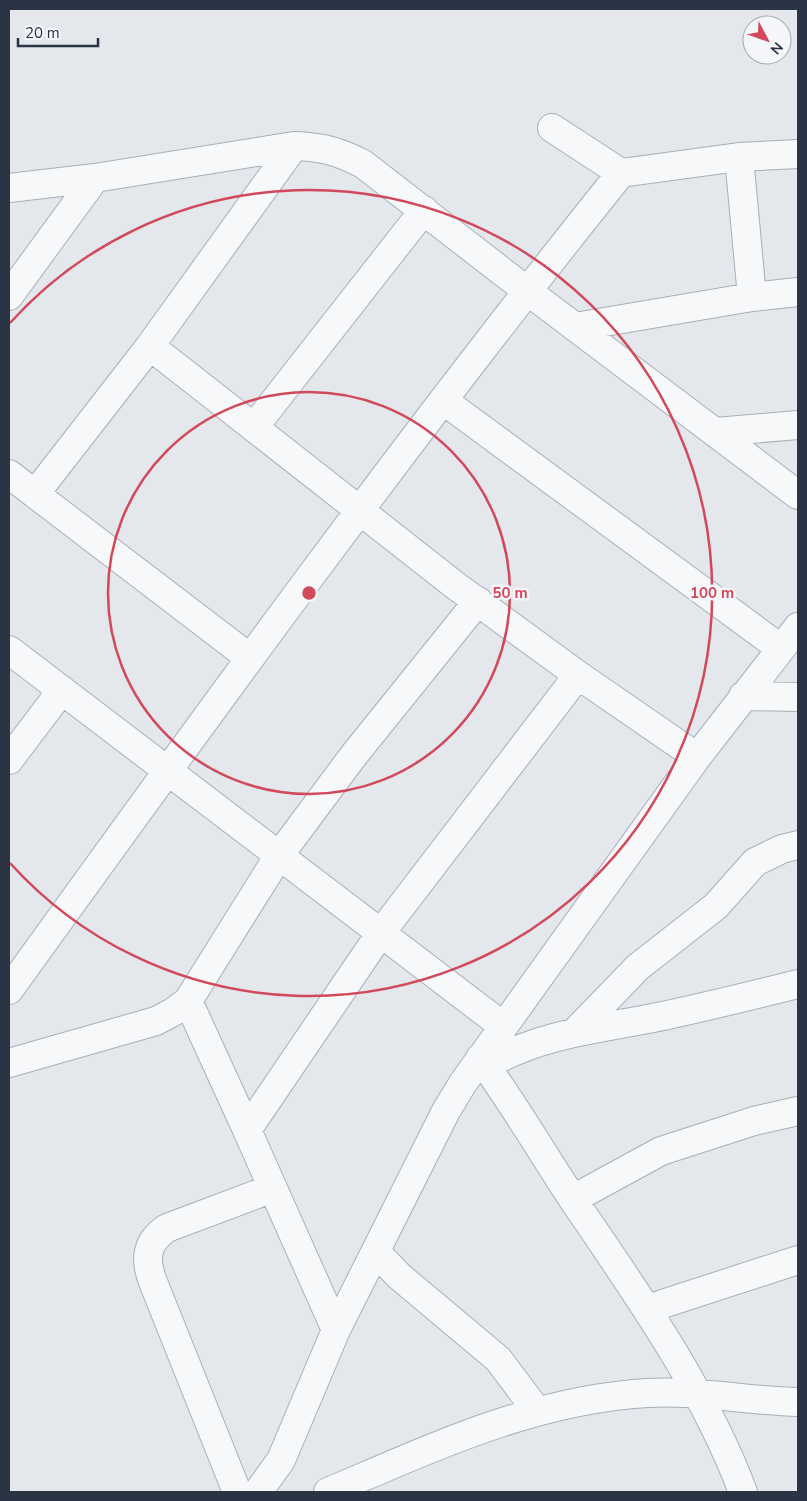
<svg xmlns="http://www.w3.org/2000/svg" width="807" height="1501" font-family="'Nunito Sans',sans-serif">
	<rect width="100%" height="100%" fill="#e4e7ec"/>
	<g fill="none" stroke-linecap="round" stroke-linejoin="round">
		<defs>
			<path id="minor" d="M552,128L621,173
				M294,146L150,346L456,586L578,675L697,757
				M739,157L752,297
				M9,188L95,178L294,146C322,147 338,151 363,164L526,290L798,495
				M9,296L95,178
				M575,327L752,297L798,292
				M150,346L35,494L250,658
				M444,401L780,648
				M254,427L424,210
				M716,432L798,425
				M9,474L35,494
				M9,650L503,1026
				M743,696L798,697
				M9,760L62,690
				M9,990C208,714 408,438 621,173L739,157L798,154
				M188,1001L247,1130
				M575,1032L638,967L716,906L755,862L782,849L798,845
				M480,1058C514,1104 542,1153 574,1201C637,1294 703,1386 743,1492
				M9,1063L156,1021L173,1012L188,1001L278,857L354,755L478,601
				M486,1066C536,1035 596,1029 653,1018C702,1008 750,996 798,984
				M573,1199L661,1151L754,1121L798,1111
				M376,1252L399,1276L498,1359L537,1411
				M647,1309L798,1260
				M336,1330L247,1130L380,934L578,675
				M237,1492L153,1282C144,1259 146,1242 167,1228L273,1188
				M258,1492L281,1460L336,1330L446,1111L463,1083L697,757L798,627
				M328,1492C432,1448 532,1400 647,1393C698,1390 748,1401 798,1402"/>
		</defs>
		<use href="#minor" stroke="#a9aeb7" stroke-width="30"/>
		<use href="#minor" stroke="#f7f8fa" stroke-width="28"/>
	</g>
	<g fill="none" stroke="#d1495b" stroke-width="2.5">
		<circle cx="309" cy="593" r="201"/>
		<path d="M10 323A403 403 0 1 1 10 863"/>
	</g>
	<circle cx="309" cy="593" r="8" fill="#d1495b" stroke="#f4f6f9" stroke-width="2.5"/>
	<g font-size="15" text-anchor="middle" font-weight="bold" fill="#d1495b" stroke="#f4f6f9" stroke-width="5" stroke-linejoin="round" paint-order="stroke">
		<text x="510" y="598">50 m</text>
		<text x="712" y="598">100 m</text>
	</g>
	<rect width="807" height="1501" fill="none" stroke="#2b3445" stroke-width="20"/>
	<g transform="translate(767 40) rotate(131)"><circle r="24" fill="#f4f6f9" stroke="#a4a8b1"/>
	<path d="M0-4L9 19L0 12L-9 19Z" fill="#d1495b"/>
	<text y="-8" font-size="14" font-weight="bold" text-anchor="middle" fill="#2b3445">N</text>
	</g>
	<path d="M18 38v8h80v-8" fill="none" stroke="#2b3445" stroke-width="2.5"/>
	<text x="25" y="38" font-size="15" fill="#2b3445" stroke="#f4f6f9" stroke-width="4" paint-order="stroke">20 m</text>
</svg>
